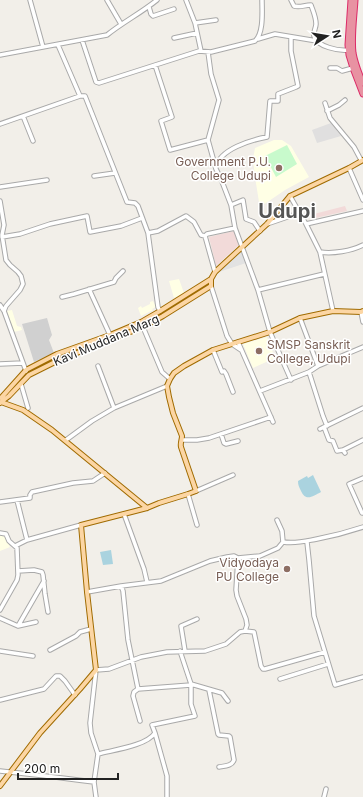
<svg xmlns="http://www.w3.org/2000/svg" width="363" height="797" font-family="Inter,sans-serif">
	<rect width="100%" height="100%" fill="#f2efe9"/>
	<path fill="#e0dfdf" d="M331,123L341,136L317,143L312,130Z"/>
	<path fill="#f2dad9" d="M345,206L347,211L311,219L310,215Z
		M234,231L239,245L216,266L209,237Z"/>
	<path fill="#ffffe5" d="M274,140H282L291,146L309,177L285,190L266,203L264,204L259,202L255,177L253,159L255,148Z
		M179,279L184,293L174,298L169,281Z
		M153,301L156,307L152,309L153,310L141,316L138,308L141,306L142,308L150,304V302Z
		M12,310L17,326L21,327L22,330L14,332L7,311Z
		M267,337L275,358L253,368L243,344Z
		M0,535L5,537L10,547L0,551Z"/>
	<path fill="#d0d0d0" d="M47,318L52,335L49,340L54,353L34,362L22,324Z"/>
	<path fill="#c8facc" d="M287,145L297,164L276,177L265,156Z"/>
	<path fill="#e2e2e2" d="M242,251L246,263L219,272Z"/>
	<path fill="#aad3df" d="M313,475L321,492C313,496 306,502 301,491C299,487 298,485 298,481L307,476L308,478Z
		M111,550L113,564L103,565L100,552Z"/>
	<g fill="none" stroke-linecap="round" stroke-linejoin="round">
		<defs>
			<path id="minor" d="M30,0L43,47
				M107,0L121,24
				M186,0L195,23L201,51
				M291,0L294,6C300,8 304,5 311,5C313,11 316,17 316,24C316,28 313,32 314,36C317,47 339,51 348,50
				M149,7L151,14L153,16L174,9
				M195,23L216,20
				M174,38L197,33
				M258,39L275,34L317,41
				M82,40L96,82L99,83L199,51L211,52L255,41C264,33 262,11 262,0
				M58,45L80,96
				M208,52L211,74L219,100L208,140
				M0,55L107,35C123,22 141,13 157,0
				M155,65L172,117L161,121L170,150L208,140L216,169L221,179L231,205L235,228L258,290L270,332L291,380
				M330,68H337L342,71L353,68
				M325,103L330,118L354,147L361,160
				M327,111L339,105L345,100
				M23,116L33,141
				M0,124L80,96H85L127,202L135,203L138,206L148,233L158,307L160,311
				M216,167C220,149 251,140 267,137L270,101H278V94L296,87L298,86L291,51V37
				M349,168L363,200
				M94,176L115,173
				M0,187L47,180
				M290,196L306,224L320,252L333,311
				M0,201L4,225L2,235L6,260L10,265L18,272L21,276L23,284L20,290L6,306L4,311
				M231,205L243,200L246,219L254,222L260,231
				M267,224L299,213
				M306,224L363,211
				M148,233L158,231L186,216L194,222L201,235L205,236
				M205,236L215,272
				M205,236L207,234L235,228
				M2,237L20,234L50,224L87,216L90,232L121,226L142,218
				M320,252C333,254 351,251 363,245
				M211,286L227,336L232,344L241,350
				M89,289L110,335
				M258,290L324,274
				M62,297L74,294L114,282L116,278L123,271
				M0,305L4,311L26,371
				M361,312L363,322
				M300,318L318,366
				M143,327L162,372L170,379
				M238,342L273,422
				M213,350L222,372L224,371L226,374L233,392
				M0,364L23,363
				M98,366L114,408
				M309,372L323,416L327,426
				M21,384L28,408
				M260,391L309,372L318,366L363,347
				M324,427L329,440L333,441L337,451L343,450
				M320,429L363,408
				M221,434L224,443L226,444L238,441
				M66,440L92,421L114,408L167,386
				M182,440H197L209,438L271,417
				M345,453L343,450L363,440
				M363,478L349,484L362,513H363
				M196,491L233,475
				M188,494L197,525
				M17,500L27,540
				M0,502L30,498V495L32,492L73,483L93,481L105,473
				M124,514L144,569L147,582
				M277,520L282,531L283,542
				M0,533L6,534L9,541L17,548L18,575L17,580L0,610
				M283,542C296,544 306,541 317,539C333,536 348,532 363,527
				M307,542L309,560L314,616L335,685L363,677
				M15,546L27,540L81,525
				M18,571L34,570L42,572L43,575L45,594L48,612
				M121,586L123,591L128,640L138,689
				M87,592L121,586L161,581L210,561L227,557L234,556L238,558L260,556L278,548L283,542
				M0,618L18,626L44,581
				M18,626L36,622
				M245,631L254,632L261,666L263,669H265L325,652
				M50,650L76,636L80,632L91,629
				M0,651L33,656
				M185,651L181,626L197,619
				M280,679L328,664
				M191,684L222,693L228,701
				M209,690L218,734L219,735L229,736L230,737L234,760C232,766 225,766 219,767
				M0,700L44,689L56,676H60L65,681L75,695
				M140,721L133,696L134,692L138,689L191,685
				M155,733L167,776V797
				M98,754L91,733L90,723L96,670L109,669L141,657L167,652L205,651L226,644L240,632L245,631L247,625L246,619L237,596L236,590L238,558
				M0,771C31,774 63,778 94,782L96,797
				M94,782L98,754C113,750 146,746 155,733L152,725L195,716L191,704V684L180,651
				M324,797L326,789"/>
			<path id="major" d="M1,398L26,370L57,354L110,335L141,322L160,311L211,279L215,272L267,224L290,196L349,168L363,160
				M1,402L23,410L52,430L147,508
				M0,403L1,402L9,396L29,375L59,360L143,327L163,316L211,286V279
				M0,786L40,733L80,689L96,670L87,592L81,525L147,508L159,503L188,494L196,491L181,447C180,443 182,440 182,436L173,413L169,397L167,386L170,379L174,373L184,366L213,350L270,332L300,318L333,311L361,312L363,311"/>
			<path id="highway" d="M351,0L348,45L349,55L353,68L363,94
				M355,0C354,17 351,37 353,53C355,64 359,74 363,83"/>
		</defs>
		<use href="#minor" stroke="#a9a9a9" stroke-width="5.5"/>
		<use href="#major" stroke="#a06b00" stroke-width="6"/>
		<use href="#highway" stroke="#dc2a67" stroke-width="7"/>
		<use href="#minor" stroke="#fff" stroke-width="3.5"/>
		<use href="#major" stroke="#fcd6a4" stroke-width="4"/>
		<use href="#highway" stroke="#e892a2" stroke-width="5"/>
	</g>
	<g fill="#8d6e63" stroke="#fff" stroke-width="1.5">
		<circle cx="279" cy="168" r="4"/>
		<circle cx="259" cy="351" r="4"/>
		<circle cx="287" cy="569" r="4"/>
	</g>
	<g text-anchor="middle" dominant-baseline="central" stroke-width="3" stroke-linejoin="round" paint-order="stroke">
		<g font-size="12" fill="#785e54" stroke="#fff" text-anchor="end">
			<text x="271" y="161">Government P.U.<tspan x="271" dy="14">College Udupi</tspan></text>
			<text x="267" y="344" text-anchor="start">SMSP Sanskrit<tspan x="267" dy="14">College, Udupi</tspan></text>
			<text x="279" y="562">Vidyodaya<tspan x="279" dy="14">PU College</tspan></text>
		</g>
		<g font-size="12" fill="#222" stroke="#fff">
			<text transform="translate(106 340) rotate(-23)">Kavi Muddana Marg</text>
		</g>
		<g font-size="20" font-weight="bold" fill="#555" stroke="#fff">
			<text x="287" y="211">Udupi</text>
		</g>
	</g>
	<g transform="translate(327 36) rotate(78)" stroke="#ffffff" stroke-width="3" paint-order="stroke">
	<path d="M0-3L7 15L0 10L-7 15Z" fill="#222222"/>
	<text y="-6" font-size="11" font-weight="bold" text-anchor="middle" fill="#222222">N</text>
	</g>
	<path d="M18 773v6h100v-6" fill="none" stroke="#222222" stroke-width="2"/>
	<text x="24" y="773" font-size="12" fill="#222222" stroke="#ffffff" stroke-width="3" paint-order="stroke">200 m</text>
</svg>
